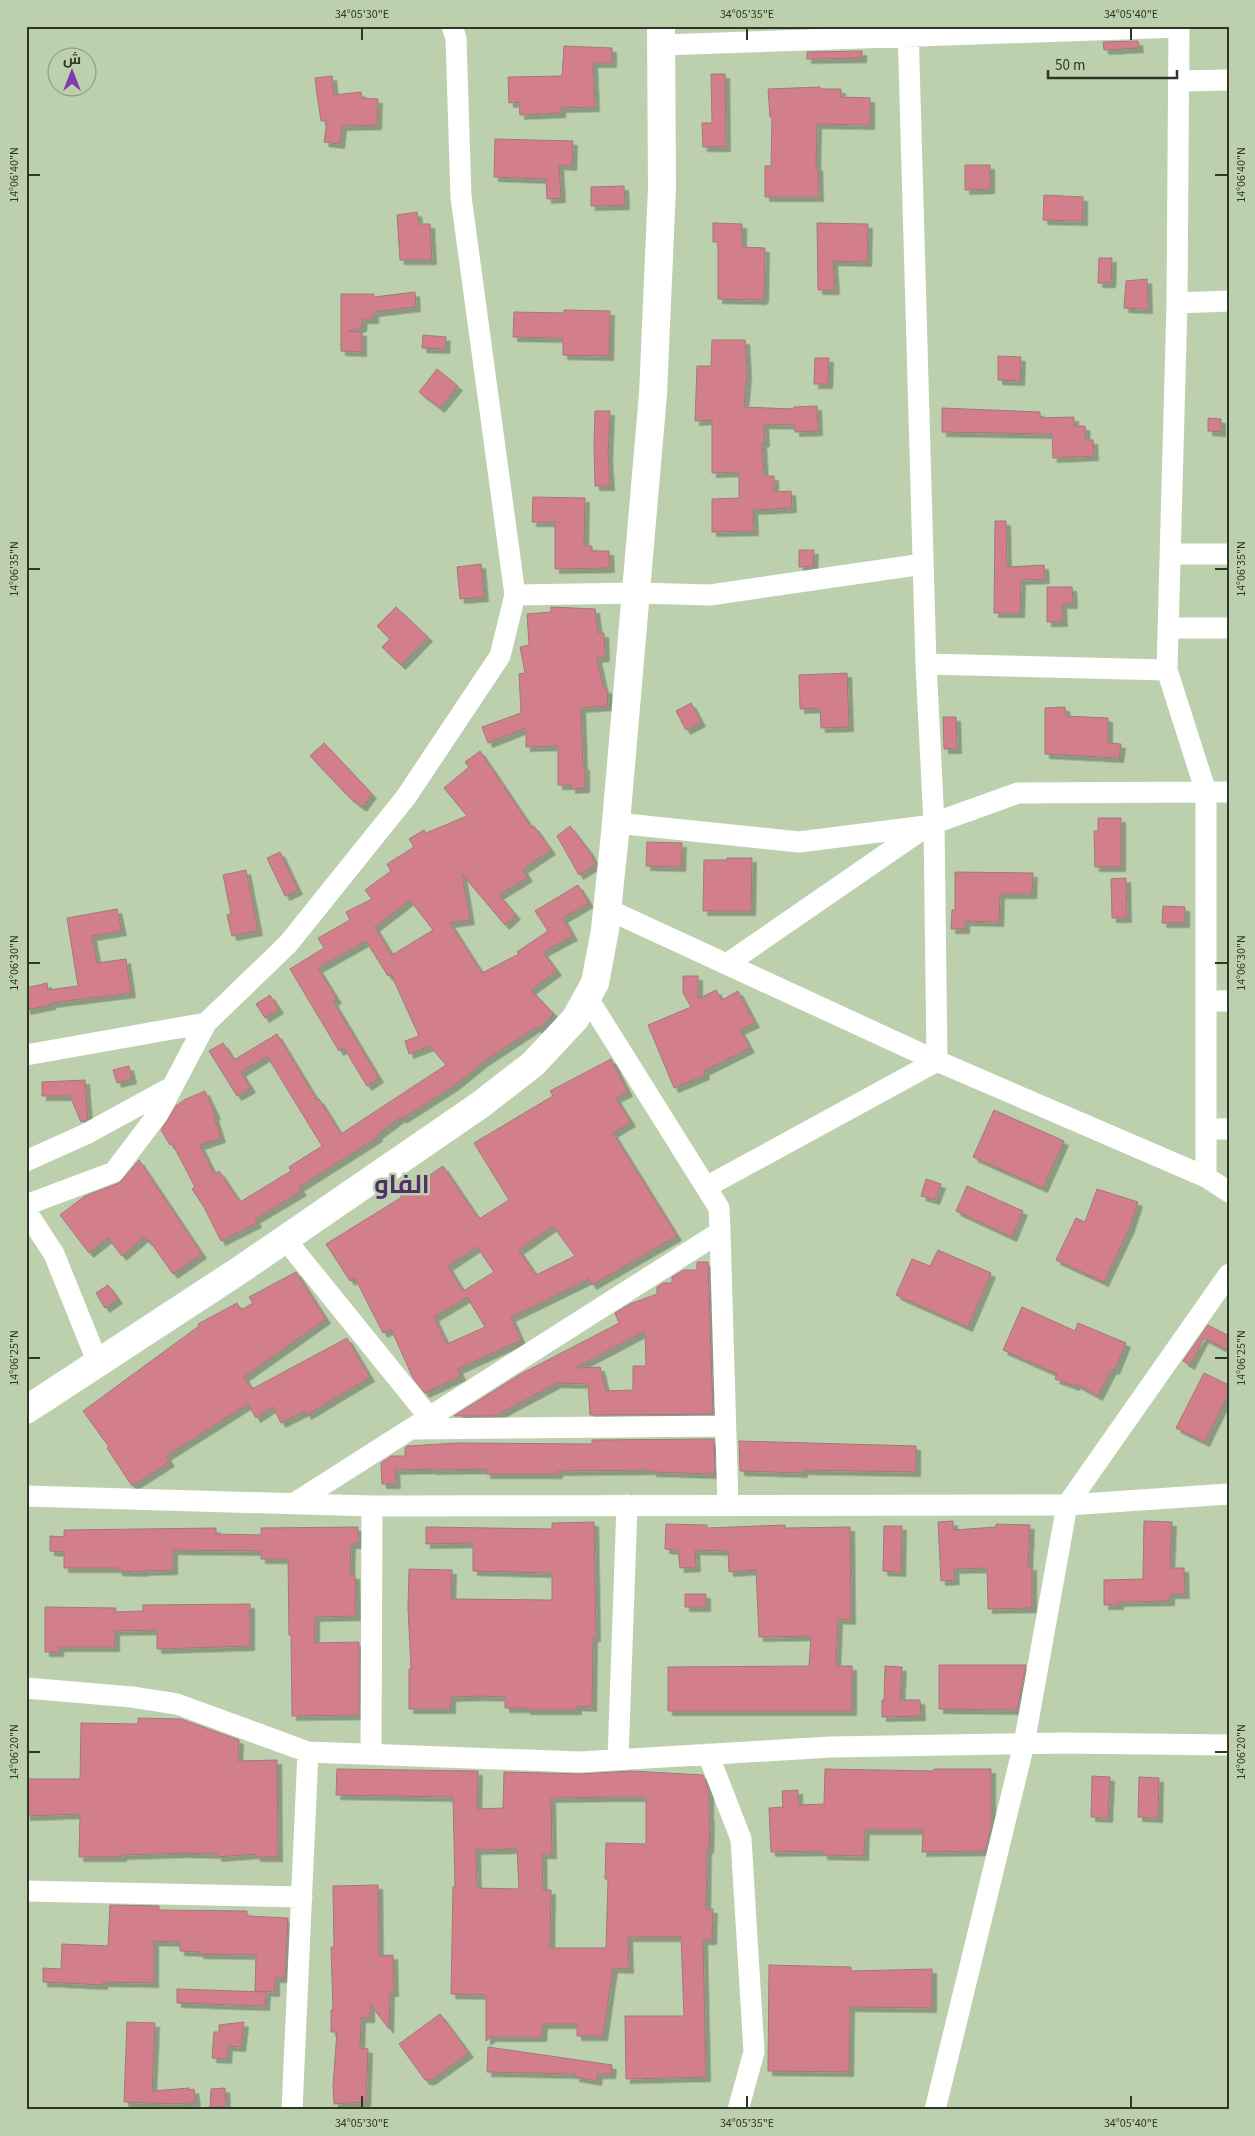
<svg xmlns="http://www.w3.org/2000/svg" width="1255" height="2136" font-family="'Source Sans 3',Cairo,sans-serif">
	<defs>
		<filter id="shadow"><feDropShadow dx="4.5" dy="4.5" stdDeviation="0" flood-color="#0004"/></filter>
	</defs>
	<rect width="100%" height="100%" fill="#bdd0ad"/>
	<path fill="#d27f8b" stroke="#a2787d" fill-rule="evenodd" filter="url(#shadow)" d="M1138,41L1139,48L1104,50L1103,42Z
		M564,46L612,48V63H593L595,107L561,108V113L520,115L519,102L509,103L508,77L562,76Z
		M862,51V58L807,59V52Z
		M711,74H725L726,147H703L702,123H712Z
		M332,76L334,95L361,92L362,98L378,99L377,125L342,126L340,144L324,142L327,121H321L317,95L315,78Z
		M820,87V89H841V97L870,98V125L817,124L816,166H818L819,197H765V166H771L772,117H770L768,89Z
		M495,139L573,141L572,166L559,165L561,198L547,199L546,179L494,177Z
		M965,165H990V189L965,190Z
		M624,186L625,205L591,206V187Z
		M1044,195L1083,197V221L1043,220Z
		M417,212L419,224H430L432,260H400L397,215Z
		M713,223L742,224V247L765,248L764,298L762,300L718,299V242H713Z
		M817,223L868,224L867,262L833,261L835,290H818Z
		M1099,258H1112L1111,283H1098Z
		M1147,279L1148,309L1124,308L1126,281Z
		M415,292L416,307L374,312V319H363L362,327L349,331L362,332V352L341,351V294H374V297Z
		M564,310L610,311L609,356L563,355V338L513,337L514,312L564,313Z
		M423,335L446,337L445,349L422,348Z
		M712,340H745L747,374L744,407L794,409V407L817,406L818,431L795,432V425L764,424L765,442L762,443L764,476H774V492L791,491L792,508L753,510L754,531L712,532V499L739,498V472L712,473V420L695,421L697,366H711Z
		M998,356L1021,357L1020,381L998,380Z
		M815,358H829L828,384H814Z
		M437,369L458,386L440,408L419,392Z
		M942,408L1040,412V418L1074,417V426H1085L1086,440H1093L1094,456L1053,458L1052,434L942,432Z
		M595,411H610L608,456L610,486H595L594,445Z
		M1208,418L1221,419V432L1208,431Z
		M533,497L585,498L584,546H592V551H609L610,568L555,569V522H532Z
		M995,521H1006L1007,567L1044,565L1045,579L1021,580L1020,613H994Z
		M799,550H814L813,567H799Z
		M481,564L484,597L460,599L457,567Z
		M1047,587H1072L1073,604H1062L1063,622H1047Z
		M396,607L428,637L401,665L382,647L390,639L377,626Z
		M551,607L595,609L598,633H604L605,657L597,658L604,689H607L608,706L581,708L583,766H585V788L571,789V785H558V746L526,747V728L488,743L482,727L521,713L519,674L525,673L520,647L529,645L527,614L551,612Z
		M847,673L849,727L821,728L820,708L800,709L799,675Z
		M691,703L701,722L686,730L676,711Z
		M1065,707L1066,716L1108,718V743L1121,744L1119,758L1045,754V708Z
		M943,717H956L957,749H944Z
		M324,743L372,794L362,807L349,797L310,756Z
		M480,751L532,828L534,826L551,850L523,869L528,877L499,895L516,915L505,925L462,874L470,920L450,923L482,973L519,954L517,952L548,931L535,911L578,885L589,903L563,918L573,936L543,952L557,971L531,990L554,1014L538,1029L536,1027L483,1062L455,1085L402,1119L401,1117L377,1135L378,1137L299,1187L302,1191L255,1219L257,1223L221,1241L204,1207L192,1189L195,1187L172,1143L170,1145L161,1130L176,1106L184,1100L205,1091L216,1115L214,1116L221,1138L200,1145L214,1174L219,1171L240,1202L291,1171L289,1167L322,1146L267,1056L241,1072L251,1088L237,1096L209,1051L223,1043L234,1060L277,1034L317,1100L319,1099L341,1134L446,1065L430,1046L409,1054L405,1041L419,1036L391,974L388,976L366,941L318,968L337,999L333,1001L379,1078L367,1086L344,1048L339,1051L290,969L324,948L318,938L350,920L346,912L372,899L365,890L391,871L387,864L414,847L409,839L424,830L426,833L467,816L444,788L469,767L465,762ZM410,900L433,930L392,955L375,927Z
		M1098,818H1121V867H1095L1094,831H1098Z
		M570,826L589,851L596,864L579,875L557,836Z
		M647,842L682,843L681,867L646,866Z
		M280,852L298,890L285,896L267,858Z
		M727,858H752L751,911H703L704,860H727Z
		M246,870L258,931L232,936L227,915L231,914L223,875Z
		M955,872L1033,873L1032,894H1000L999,922L965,921V929H951L952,910H955Z
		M1126,878L1127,918H1112L1111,879Z
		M1163,906L1185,907V923H1162Z
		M117,909L122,931L92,936L97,963L126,959L131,993L51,1003V1005L26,1010V988L47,983L48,990L78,986L67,918Z
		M683,976H698V999L716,990L722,1000L738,991L755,1023L740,1030L750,1048L704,1071L705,1075L674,1088L648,1025L691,1007L683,993Z
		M270,995L279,1009L265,1018L256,1004Z
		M611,1059L628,1092L616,1098L631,1122L613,1133L677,1236L592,1285L589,1279L511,1317L521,1340L458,1369L461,1376L425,1393L413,1378L391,1329L383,1333L355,1278L350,1281L326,1244L402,1197L400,1195L443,1166L479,1219L509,1200L474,1143L553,1096L550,1091ZM553,1226L575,1256L536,1275L519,1250ZM477,1247L494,1272L463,1291L448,1266ZM467,1297L485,1327L447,1344L434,1317Z
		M129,1066L132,1079L117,1083L113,1070Z
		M85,1080L88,1119L81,1122L70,1096H42V1082Z
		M994,1110L1064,1141L1043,1188L973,1157Z
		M139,1160L202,1254L173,1274L149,1240L147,1241L144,1237L122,1256L108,1238L89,1253L60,1215L85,1196L119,1183Z
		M926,1179L941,1184L935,1200L921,1196Z
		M967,1186L1023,1211L1012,1237L956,1211Z
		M1097,1189L1138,1202L1130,1227L1104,1282L1056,1260L1076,1218L1085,1222Z
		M938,1250L991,1273L968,1327L896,1295L912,1259L930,1266Z
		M697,1262H708L713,1414L590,1415L588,1384L557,1383L495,1416H454L519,1375L619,1323L615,1313L630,1304L657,1294V1287L663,1283H672V1277L684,1270H697ZM645,1331L646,1366H633V1390L606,1391L600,1367L575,1368Z
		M296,1272L326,1319L244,1377L252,1389L347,1338L370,1377L307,1415L305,1411L281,1423L273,1407L256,1418L248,1404L166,1456L170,1462L132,1486L107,1448L109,1447L83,1411L199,1326L198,1324L237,1303L241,1310L253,1303L249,1297Z
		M108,1285L118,1299L105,1308L96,1293Z
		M1022,1307L1075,1331L1078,1323L1126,1343L1115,1370L1112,1369L1098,1396L1076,1384L1075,1386L1055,1379L1057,1374L1003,1350Z
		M1208,1325L1229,1336V1351L1204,1338L1190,1365L1183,1361Z
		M1204,1373L1229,1385V1393L1205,1442L1176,1428Z
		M714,1439L715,1474L652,1472V1470L558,1471V1474H486V1469L432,1470V1469L395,1470L396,1484H382L381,1463L391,1456H405V1448L407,1446L457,1443L592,1444V1440Z
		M739,1441L916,1446V1472L803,1470V1473L740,1471Z
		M953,1521V1530L996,1527V1524L1030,1525L1028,1566H1032V1608L988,1609L987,1568L954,1569L955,1580L941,1581L938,1522Z
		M1144,1521L1172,1522L1170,1568H1184L1185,1594H1170V1601L1119,1602V1605H1104V1580L1143,1579Z
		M594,1522L596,1637H593L592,1707L577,1706V1710H526V1708H505V1697L481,1696L451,1697V1709H409V1669H411L408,1608L409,1569L452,1570L451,1599L552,1600V1573L473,1571V1543L426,1544V1527L552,1529V1523Z
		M666,1524L707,1525V1528L785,1525V1528L850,1527L851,1620L838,1619L836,1666H852V1711H668V1667L809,1666L811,1636L759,1637L756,1570L729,1572L728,1551L695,1550L696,1567L680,1568L678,1550L665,1549Z
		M884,1526H902L901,1572L883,1571Z
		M358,1527V1544H351L350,1575H355L356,1616L315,1617V1643L359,1642V1715L292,1716L291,1635H289L288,1559H261V1551L173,1550V1570L143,1571V1572L118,1571V1568H64V1552L50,1551V1536L64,1537V1530L216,1528V1534L261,1535V1528Z
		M685,1594H706V1607H685Z
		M250,1604V1646L157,1649V1630L115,1631V1647H59V1652H45V1607L116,1608L115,1612L143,1611V1605Z
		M939,1665H1026L1017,1710L939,1709Z
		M885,1666L902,1667L900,1700H920L921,1716L882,1717V1700H884Z
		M138,1718L181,1719L239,1740L238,1761L277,1760L278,1857H256V1854L217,1857V1854L184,1853L122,1855V1857H79L80,1814L26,1816V1779H80L81,1723L138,1724Z
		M337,1769L478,1771L477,1809L503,1808L504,1772L580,1774L631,1771L703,1775L709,1791V1817H710L709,1849H707L706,1909H713L712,1940H703L706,2077L626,2079L625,2016H684L681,1937H628L629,1969L613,1968L603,2036H577V2024H543L542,2037H491L486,2041V1995L451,1994L453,1887H455L453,1797L336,1795ZM606,1797H643V1799H646V1844L606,1843L605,1879H608L606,1948H550L551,1890H543L542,1854H552L551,1798ZM517,1849L519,1889L477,1888L476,1850Z
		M825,1769L934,1771V1769H991V1827L985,1851L922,1852L923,1830H865L864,1856L823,1855V1851L771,1852L769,1808L783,1807L782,1791L798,1790V1805L824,1804Z
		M1092,1776L1110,1777L1108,1818L1091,1817Z
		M1139,1777L1159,1778L1158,1818L1138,1817Z
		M378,1885L379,1956L393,1955L394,1992H390L389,2029L370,2004V2018H361L360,2048L368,2049L366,2102L334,2104L333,2086L337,2032H331V2010H333L331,1947H334L333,1886Z
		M110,1905L159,1906V1910L247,1911V1916L288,1918L285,1978H275V1992L255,1991L256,1955L199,1954V1952L180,1951V1942L154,1941V1983L103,1982V1985L43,1982V1968L61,1969L62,1944L108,1946Z
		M769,1965L851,1967V1971L932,1969V2008L850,2007L849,2072L768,2071Z
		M177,1989L266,1992L265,2006L177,2003Z
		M440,2014L469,2053L431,2080H425L399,2044Z
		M127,2022L155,2023L152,2091L189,2088V2090L194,2089L196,2102L177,2104L124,2102Z
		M244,2022L241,2047L228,2046L227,2059L212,2058L214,2032H219V2025Z
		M488,2047L612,2065L611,2074H598L597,2081L575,2077L576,2074L487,2072Z
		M225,2088L226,2107H210L211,2089Z"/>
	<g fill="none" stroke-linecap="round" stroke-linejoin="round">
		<path stroke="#fff" stroke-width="21" d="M452,26L456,38L461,197L515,595
			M662,45L1179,27
			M1179,81L1229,80
			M1177,303L1229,301
			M1170,554H1229
			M1168,628H1229
			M926,664L1167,670
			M616,823L799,842L926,826L1018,793L1206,792L1167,670L1177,303L1179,26
			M607,909L937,1061L1206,1177L1229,1192
			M727,964L924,828
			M1206,1001H1229
			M26,1055L206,1023L288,944L406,797L500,656L515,595L637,593L710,595L923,564
			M1206,1129H1229
			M26,1161L86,1134L172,1087
			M1206,1177V792H1229
			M706,1187L937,1061L934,823L926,664L908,26
			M26,1205L114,1172L158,1114L206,1023
			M26,1211L54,1254L98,1363
			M720,1232L728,1505
			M285,1239L429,1417
			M411,1429L725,1426
			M26,1496L372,1506L1067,1505L1229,1494
			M293,1504L720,1232L719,1208L587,997
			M26,1688L132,1697L177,1704L308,1752L580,1762L831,1747L1066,1743L1229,1745
			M371,1754L372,1506
			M708,1754L741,1839L754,2052L738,2110
			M618,1759L627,1505
			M26,1891L302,1897
			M292,2110L308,1752
			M935,2110L1024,1744L1067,1505L1229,1274"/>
		<path stroke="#fff" stroke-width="28" d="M26,1410L240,1270L480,1105L533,1064L575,1019L595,983L605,930L615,834L653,394L662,188L661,26"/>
	</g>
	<path fill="none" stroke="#2e3628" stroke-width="2" d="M362,28V40M747,28V40M1131,28V40M28,175H40M1215,175H1228M28,569H40M1215,569H1228M28,963H40M1215,963H1228M28,1358H40M1215,1358H1228M28,1752H40M1215,1752H1228M362,2096V2108M747,2096V2108M1131,2096V2108"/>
	<g text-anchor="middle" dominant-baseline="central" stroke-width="5" stroke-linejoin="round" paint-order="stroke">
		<g font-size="25" font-weight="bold" fill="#512f67" stroke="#bdd0ad">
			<text x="402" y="1185">الفاو</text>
		</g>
	</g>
	<rect width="1255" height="2136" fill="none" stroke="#bdd0ad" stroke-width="55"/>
	<g transform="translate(72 72)"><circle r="24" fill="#bdd0ad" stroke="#849278"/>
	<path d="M0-4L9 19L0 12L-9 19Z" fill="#8139ac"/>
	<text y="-8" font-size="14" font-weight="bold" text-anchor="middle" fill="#2e3628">ش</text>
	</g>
	<path d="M1048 70v8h129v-8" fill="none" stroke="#2e3628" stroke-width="2.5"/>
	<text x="1055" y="70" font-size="15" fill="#2e3628" stroke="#bdd0ad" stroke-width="4" paint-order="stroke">50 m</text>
	<rect x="28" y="28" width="1200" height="2080" fill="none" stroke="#2e3628" stroke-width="2"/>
	<g font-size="12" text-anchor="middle" fill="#2e3628">
		<text x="362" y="18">34°05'30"E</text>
		<text x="747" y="18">34°05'35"E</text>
		<text x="1131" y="18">34°05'40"E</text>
		<text transform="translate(14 175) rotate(-90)" y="4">14°06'40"N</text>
		<text transform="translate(1241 175) rotate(-90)" y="4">14°06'40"N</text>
		<text transform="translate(14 569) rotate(-90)" y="4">14°06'35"N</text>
		<text transform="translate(1241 569) rotate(-90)" y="4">14°06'35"N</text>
		<text transform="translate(14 963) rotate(-90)" y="4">14°06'30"N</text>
		<text transform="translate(1241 963) rotate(-90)" y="4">14°06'30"N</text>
		<text transform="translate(14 1358) rotate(-90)" y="4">14°06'25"N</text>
		<text transform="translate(1241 1358) rotate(-90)" y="4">14°06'25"N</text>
		<text transform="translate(14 1752) rotate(-90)" y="4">14°06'20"N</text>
		<text transform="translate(1241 1752) rotate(-90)" y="4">14°06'20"N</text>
		<text x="362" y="2127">34°05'30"E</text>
		<text x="747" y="2127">34°05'35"E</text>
		<text x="1131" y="2127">34°05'40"E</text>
	</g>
</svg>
